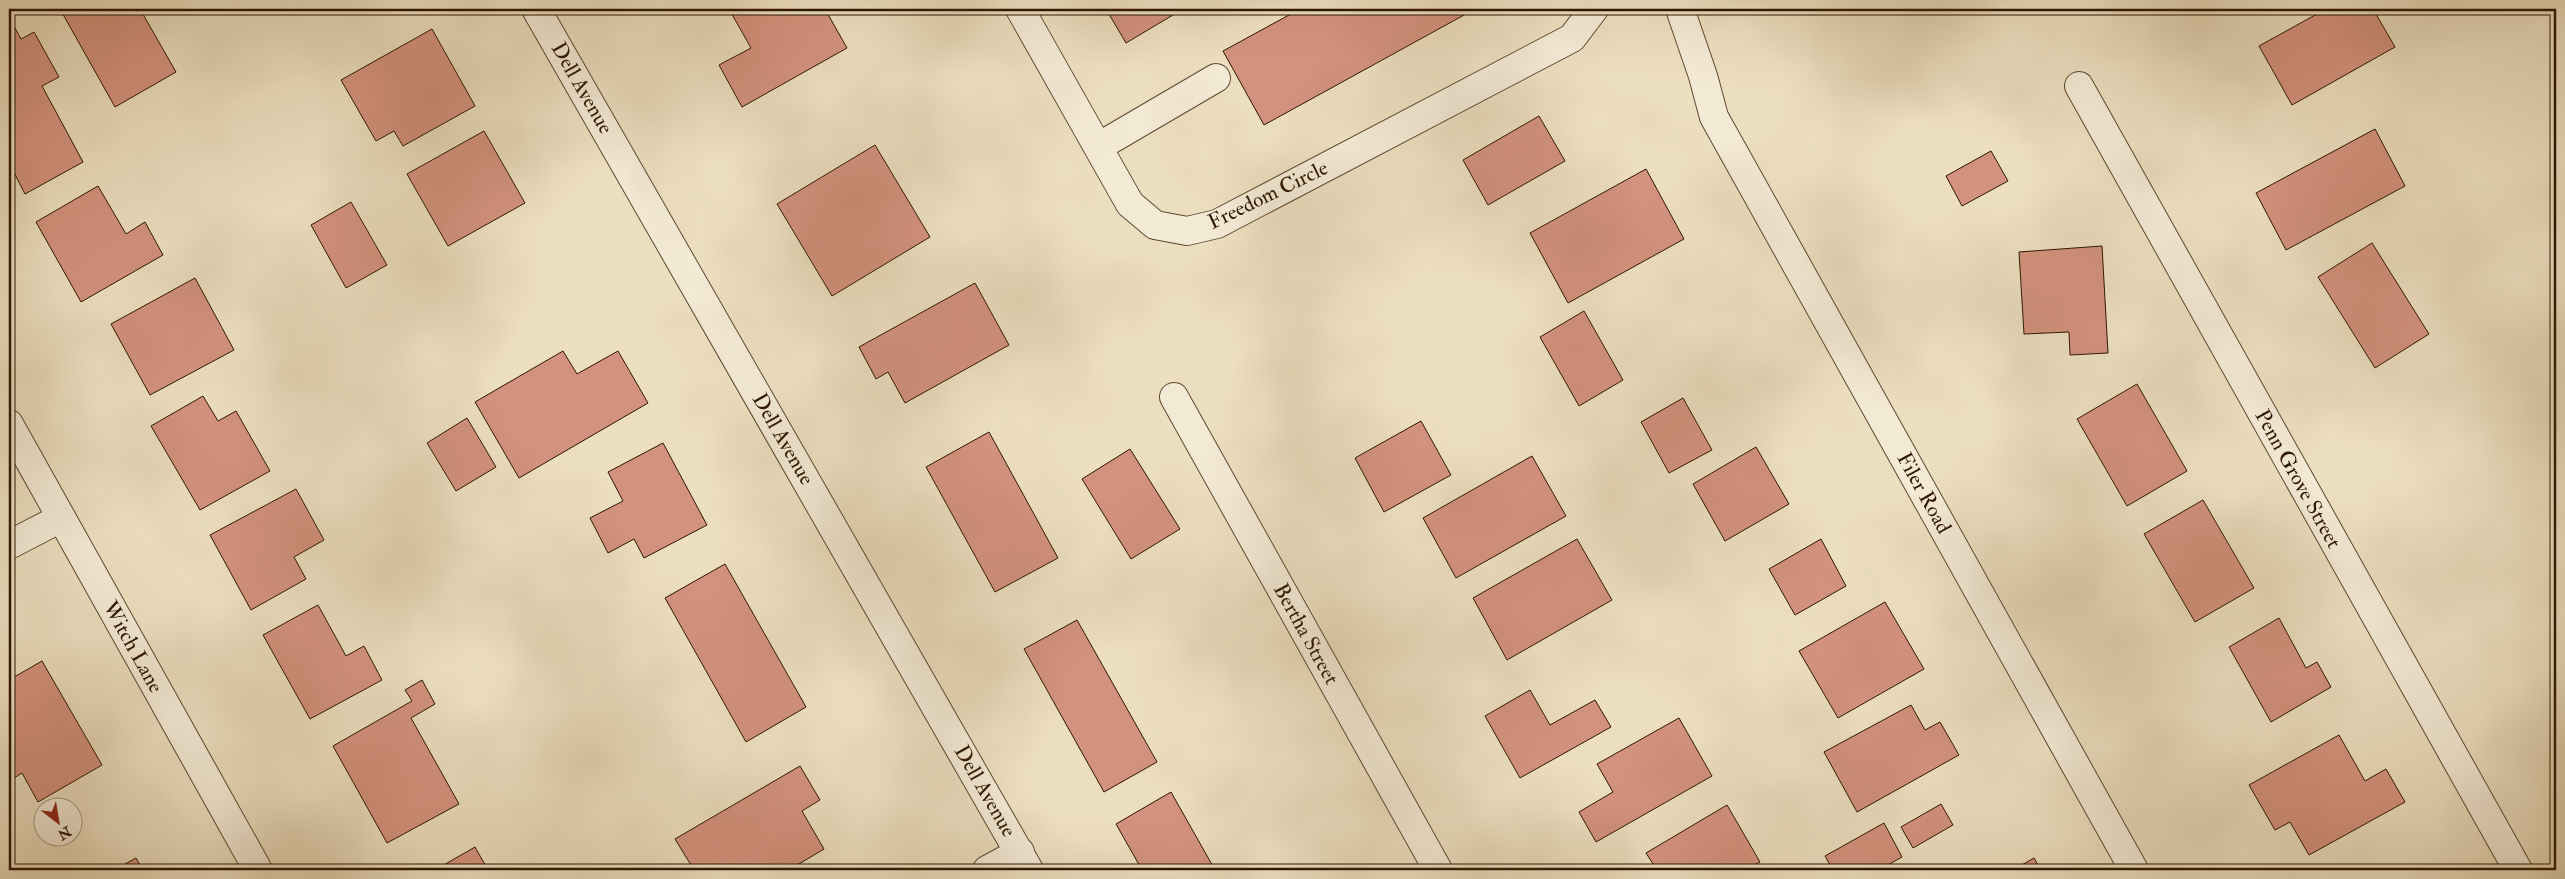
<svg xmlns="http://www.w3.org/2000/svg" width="2565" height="879" font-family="'IM FELL Double Pica',serif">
	<rect width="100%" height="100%" fill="#ecdfc0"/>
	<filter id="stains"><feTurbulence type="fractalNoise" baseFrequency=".004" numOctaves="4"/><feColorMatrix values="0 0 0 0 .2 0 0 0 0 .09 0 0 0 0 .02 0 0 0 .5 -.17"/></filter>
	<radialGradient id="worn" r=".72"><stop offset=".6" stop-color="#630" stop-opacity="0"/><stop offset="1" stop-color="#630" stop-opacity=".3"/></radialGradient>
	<path fill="#d3927e" stroke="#2d1600" d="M60,9H140L176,72L115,107Z
		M729,9H825L847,48L742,107L719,65L751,48Z
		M1106,9H1183L1126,43Z
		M1300,9H1475L1264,125L1223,51Z
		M2326,9H2373L2395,47L2292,105L2259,46Z
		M9,17L21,39L34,32L59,77L42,86L83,162L25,194L9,163Z
		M432,29L475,106L403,146L394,131L376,141L341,80Z
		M1539,116L1565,161L1488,205L1463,160Z
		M2375,129L2405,186L2286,250L2256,193Z
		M484,131L525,203L448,246L407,174Z
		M875,145L930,237L832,296L777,204Z
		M1991,151L2008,181L1962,206L1946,176Z
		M1646,169L1684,239L1568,303L1530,233Z
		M98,186L126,234L145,222L163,255L81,302L36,222Z
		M351,202L387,265L346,288L311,225Z
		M2372,243L2429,334L2375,368L2318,277Z
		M2102,246L2108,353L2070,355L2069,332L2024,334L2019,252Z
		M195,278L234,350L150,395L111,324Z
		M975,283L1009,345L905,403L888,372L876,379L859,347Z
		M1584,311L1623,380L1579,406L1540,337Z
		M563,351L577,374L618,351L648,403L519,478L475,402Z
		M2137,384L2187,471L2127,506L2077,419Z
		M203,396L218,421L236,411L270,471L200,510L151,426Z
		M1683,398L1712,450L1669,473L1641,422Z
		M467,418L496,467L456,491L427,443Z
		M1421,421L1451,475L1384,512L1355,458Z
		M989,432L1058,558L995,592L926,467Z
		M663,443L707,525L644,558L634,539L608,553L590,518L623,501L608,472Z
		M1756,447L1789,504L1725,541L1693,484Z
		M1130,449L1180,529L1131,559L1082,479Z
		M1532,456L1566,516L1456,578L1423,518Z
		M296,489L324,540L294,557L306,579L251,610L210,535Z
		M2203,500L2254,588L2195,622L2144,534Z
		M1577,539L1612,600L1507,660L1473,598Z
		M1821,539L1846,586L1795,615L1769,569Z
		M725,564L806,707L746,742L665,598Z
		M1885,602L1924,669L1838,718L1799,651Z
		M318,605L346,656L364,646L382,680L310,719L263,635Z
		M2279,618L2306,668L2317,662L2331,687L2271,722L2229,647Z
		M1077,620L1157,762L1104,792L1024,649Z
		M42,661L102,765L38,802L22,773L11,780L9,776V680Z
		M422,680L435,704L411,718L459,804L387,843L333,746L412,701L405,690Z
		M1530,690L1550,725L1595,700L1611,727L1520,778L1485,716Z
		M1911,705L1925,730L1940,722L1959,755L1857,812L1824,752Z
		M1679,718L1712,776L1596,842L1579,812L1613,792L1597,764Z
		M2339,735L2365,781L2386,769L2405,802L2309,855L2290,822L2275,830L2249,785Z
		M800,766L820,800L802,811L824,849L789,870H694L675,839Z
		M1171,792L1215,870H1142L1116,824Z
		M1941,804L1953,825L1913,848L1901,827Z
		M1727,805L1760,862L1745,870H1657L1646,853Z
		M1884,823L1902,857L1886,866L1888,870H1833L1825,856Z
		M475,847L488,870H435Z
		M136,858L143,870H114Z
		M2034,858L2041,870H2013Z"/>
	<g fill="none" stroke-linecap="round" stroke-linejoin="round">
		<defs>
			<path id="minor" d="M536,9L1029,870
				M1020,9L1130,204L1155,225L1187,231L1217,224L1572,38L1594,9
				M1680,9L1703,76L1714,117L2134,870
				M2079,86L2518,870
				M1098,147L1216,78
				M1174,397L1438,870
				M9,424L258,870
				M9,545L61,518
				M987,870L1020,852"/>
		</defs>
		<use href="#minor" stroke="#5d4830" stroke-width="30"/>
		<use href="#minor" stroke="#f3ead6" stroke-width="28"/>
	</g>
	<g text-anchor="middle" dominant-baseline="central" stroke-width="4" stroke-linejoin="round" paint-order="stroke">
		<g font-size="21" fill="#2d1600" stroke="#f3ead6">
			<text transform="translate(582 88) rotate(60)">Dell Avenue</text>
			<text transform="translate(1268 195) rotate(-26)">Freedom Circle</text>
			<text transform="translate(783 439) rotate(60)">Dell Avenue</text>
			<text transform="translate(2298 479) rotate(61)">Penn Grove Street</text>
			<text transform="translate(1924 493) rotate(61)">Filer Road</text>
			<text transform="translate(1306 634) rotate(61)">Bertha Street</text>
			<text transform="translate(133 647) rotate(61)">Witch Lane</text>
			<text transform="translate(985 791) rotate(60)">Dell Avenue</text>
		</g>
	</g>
	<rect width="2565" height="879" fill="none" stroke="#ecdfc0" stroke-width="30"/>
	<rect x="10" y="10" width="2545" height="859" fill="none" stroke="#2d1600" stroke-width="2.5"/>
	<rect x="15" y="15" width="2535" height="849" fill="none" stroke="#2d1600"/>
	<g transform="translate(58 822) rotate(149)"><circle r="24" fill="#f3ead6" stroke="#a49580"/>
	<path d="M0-4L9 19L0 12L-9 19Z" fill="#8f2418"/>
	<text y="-8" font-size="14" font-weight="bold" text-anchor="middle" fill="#2d1600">N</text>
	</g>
	<rect width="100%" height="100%" filter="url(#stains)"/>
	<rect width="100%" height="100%" fill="url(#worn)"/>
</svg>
